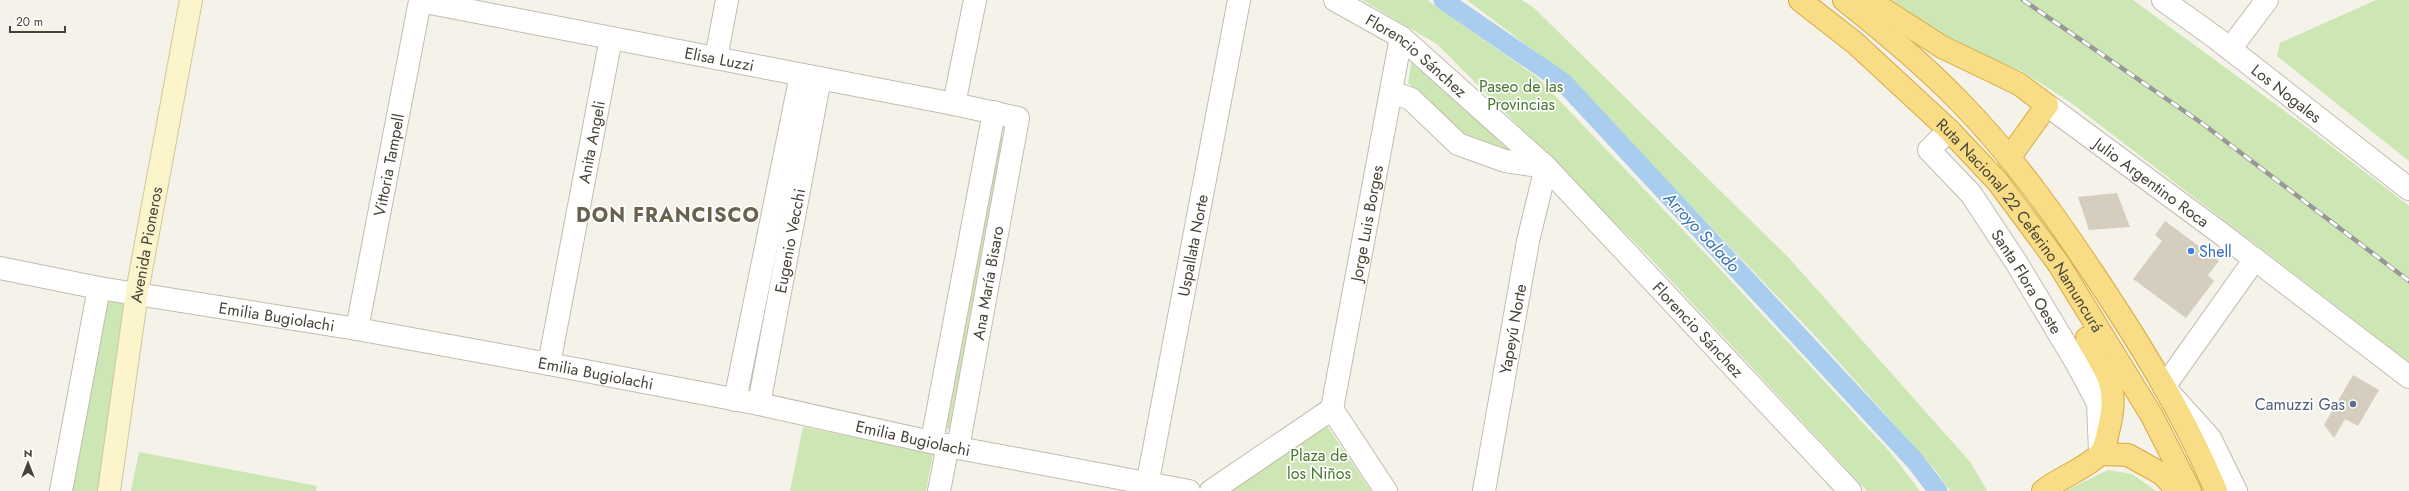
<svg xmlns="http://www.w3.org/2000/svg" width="2409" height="491" font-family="Jost,sans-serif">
	<rect width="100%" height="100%" fill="#f4f2e9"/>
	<path fill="#cce6b4" d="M1362,0H1427L1537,77L1703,251L1890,452L1920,491H1867L1651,259L1437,44Z
		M1467,0H1522L1534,8L1789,258L1971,463L1987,491H1950L1936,471L1819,340L1566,75Z
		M1892,0H2133L2301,123L2409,206V362L2070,102L2022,71L1986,57L1936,30Z
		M2376,0H2409V161L2277,56L2280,43Z
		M1412,59L1511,152L1462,135L1408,83Z
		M997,136L1005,138L951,429L944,428Z
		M106,298L134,303L99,491H70Z
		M1327,426L1371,491H1230Z
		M803,427L933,453L926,491H790Z
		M139,452L317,486L316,491H131Z
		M2108,470L2132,474L2156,491H2065Z"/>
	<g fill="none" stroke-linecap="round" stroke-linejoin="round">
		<path stroke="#a9cdee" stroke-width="5.5" d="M1448,3L1453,0"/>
		<path stroke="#a9cdee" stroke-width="19" d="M1443,0L1563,82L1915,461L1938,491"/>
	</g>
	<path fill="#d5cebf" d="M2117,193L2130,227L2089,230L2078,197Z
		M2165,221L2219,261L2208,275L2214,281L2186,318L2133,279L2162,241L2155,235Z
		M2353,375L2379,390L2358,426L2345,419L2334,438L2324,425Z"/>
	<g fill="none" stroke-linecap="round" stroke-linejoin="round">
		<defs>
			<g id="minor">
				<path d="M2230,49L2267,0"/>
				<path d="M716,58L727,0"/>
				<path d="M1391,92L1411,99L1458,144L1505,161L1546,167L1528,241L1484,491"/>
				<path d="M954,104L975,0"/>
				<path id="s1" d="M2047,105L2219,232L2409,377"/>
				<path id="s2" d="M1949,130L1929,150L1971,194L2016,262L2076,362L2098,403L2100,452"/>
				<path id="s3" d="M0,268L99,288L357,329L549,364L759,404L958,448L1189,491"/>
				<path id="s4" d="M357,329L420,1L954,104L1018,118L958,448"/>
				<path id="s5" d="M549,364L611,38"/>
				<path d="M735,400L801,75"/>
				<path id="s6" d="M759,404L820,78"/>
				<path id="s7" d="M1332,409L1401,37"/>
				<path d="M932,441L994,112"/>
				<path d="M61,491L99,288"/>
				<path d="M939,491L948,445"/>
				<path id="s8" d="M1146,491L1239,0"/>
				<path d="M1211,491L1332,409L1386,491"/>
				<path d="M2236,491L2210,438L2164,387L2255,259"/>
			</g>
			<g id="tertiary">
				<path id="s9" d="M1335,0L1401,37L1546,167L1850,491"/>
				<path id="s10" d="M2163,0L2216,38L2409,189"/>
			</g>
			<g id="secondary">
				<path id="s11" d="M109,491L137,292L191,0"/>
			</g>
			<g id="trunk">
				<path id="s12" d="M1800,0L1855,43L1949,130L1998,182L2058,263L2152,416L2190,491"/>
				<path d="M1844,0C1884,32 1923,64 1959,101C2010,153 2053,213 2093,273C2139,342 2184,414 2216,491"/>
				<path d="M1869,0L1942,47L2019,84L2047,105L2009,158"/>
				<path d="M2101,454L2128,455L2162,474L2178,491"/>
				<path d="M2043,491C2060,477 2084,470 2100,454C2104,449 2107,438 2108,432C2120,388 2108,374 2087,338"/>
			</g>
		</defs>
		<use href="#minor" stroke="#c2bdaf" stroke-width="24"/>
		<use href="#tertiary" stroke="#c2bdaf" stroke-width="24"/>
		<use href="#secondary" stroke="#d2c79b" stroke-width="24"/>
		<use href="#trunk" stroke="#d7aa40" stroke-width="24"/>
		<use href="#minor" stroke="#fff" stroke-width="22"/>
		<use href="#tertiary" stroke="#fff" stroke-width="22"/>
		<use href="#secondary" stroke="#fcf4cb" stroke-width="22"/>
		<use href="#trunk" stroke="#f9dd86" stroke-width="22"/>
		<defs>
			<path id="rail" d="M2023,0L2203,124L2409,281"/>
		</defs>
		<use href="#rail" stroke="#989898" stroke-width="4.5"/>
		<use href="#rail" stroke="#fff" stroke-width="3" stroke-dasharray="9" stroke-linecap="butt"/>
	</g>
	<circle fill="#3f7fe0" stroke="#fff" stroke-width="1.5" cx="2191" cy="251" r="4"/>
	<circle fill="#5c6f8a" stroke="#fff" stroke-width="1.5" cx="2353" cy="404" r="4"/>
	<g text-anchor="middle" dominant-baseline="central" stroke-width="3.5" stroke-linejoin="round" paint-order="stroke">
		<g font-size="16" fill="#484338" stroke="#fff">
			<text stroke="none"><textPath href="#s9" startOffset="99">Florencio Sánchez</textPath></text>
			<text stroke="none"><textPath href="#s4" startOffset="639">Elisa Luzzi</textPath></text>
			<text stroke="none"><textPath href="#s10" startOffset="155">Los Nogales</textPath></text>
			<text stroke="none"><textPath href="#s5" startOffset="226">Anita Angeli</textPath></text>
			<text stroke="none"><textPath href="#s4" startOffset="167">Vittoria Tampell</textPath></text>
			<text stroke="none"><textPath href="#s1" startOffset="130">Julio Argentino Roca</textPath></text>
			<text stroke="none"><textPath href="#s7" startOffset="189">Jorge Luis Borges</textPath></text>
			<text stroke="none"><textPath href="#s12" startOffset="317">Ruta Nacional 22 Ceferino Namuncurá</textPath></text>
			<text stroke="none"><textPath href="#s6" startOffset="166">Eugenio Vecchi</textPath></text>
			<text stroke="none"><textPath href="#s11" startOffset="249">Avenida Pioneros</textPath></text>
			<text stroke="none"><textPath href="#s8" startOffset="250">Uspallata Norte</textPath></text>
			<text stroke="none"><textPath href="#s2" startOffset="193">Santa Flora Oeste</textPath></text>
			<text transform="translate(988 283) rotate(-80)">Ana María Bisaro</text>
			<text stroke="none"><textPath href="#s3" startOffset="281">Emilia Bugiolachi</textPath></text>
			<text transform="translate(1513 329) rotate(-80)">Yapeyú Norte</text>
			<text stroke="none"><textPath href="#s9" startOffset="493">Florencio Sánchez</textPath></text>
			<text stroke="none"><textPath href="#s3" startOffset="605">Emilia Bugiolachi</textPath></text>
			<text stroke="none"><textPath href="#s3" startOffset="929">Emilia Bugiolachi</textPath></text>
		</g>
		<g font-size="16" fill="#44782d" stroke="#fff">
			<text x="1521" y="86">Paseo de las<tspan x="1521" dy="18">Provincias</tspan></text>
			<text x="1319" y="455">Plaza de<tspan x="1319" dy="18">los Niños</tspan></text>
		</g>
		<g font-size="16" fill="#366cbe" stroke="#fff" text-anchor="start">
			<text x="2199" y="251">Shell</text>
		</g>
		<g font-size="16" fill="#4e5e75" stroke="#fff" text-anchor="end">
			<text x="2345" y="404">Camuzzi Gas</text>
		</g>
		<g font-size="17" font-style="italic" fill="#3573b0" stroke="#fff">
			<text transform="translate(1702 232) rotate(47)">Arroyo Salado</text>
		</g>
		<g font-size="20" font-weight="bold" letter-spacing="1" fill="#6a614f" stroke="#fff">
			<text x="668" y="215">DON FRANCISCO</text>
		</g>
	</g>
	<g transform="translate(28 463)" stroke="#ffffff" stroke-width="3" paint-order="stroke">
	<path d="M0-3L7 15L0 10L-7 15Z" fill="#484338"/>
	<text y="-6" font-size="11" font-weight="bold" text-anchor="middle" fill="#484338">N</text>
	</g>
	<path d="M10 26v6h55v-6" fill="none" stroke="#484338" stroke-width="2"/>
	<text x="16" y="26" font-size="12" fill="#484338" stroke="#ffffff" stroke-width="3" paint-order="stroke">20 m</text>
</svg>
